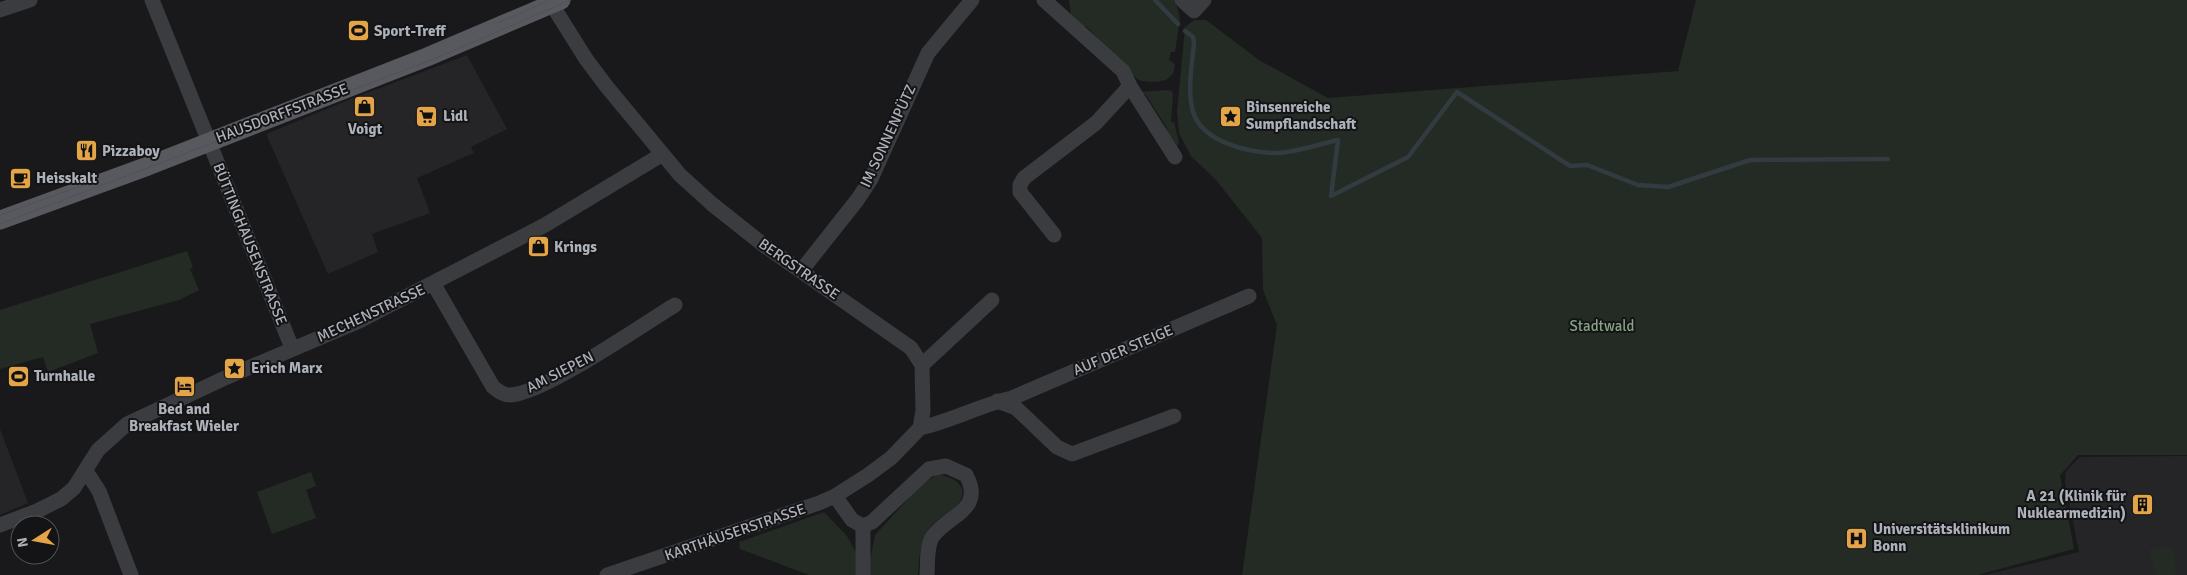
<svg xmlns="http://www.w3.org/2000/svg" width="2187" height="575" font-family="Signika,sans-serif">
	<rect width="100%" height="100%" fill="#19191b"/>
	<path fill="#252528" d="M467,55L507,129L471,147L474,153L417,178L430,213L372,234L378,252L328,274L266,134L351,99Z
		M0,429L28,503L0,515Z
		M2187,456V575H1984L2079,552L2065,482L2066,471L2080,457Z"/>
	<path fill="#232b24" d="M1069,0H1175L1180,18L1175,52H1171L1169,60L1175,64L1173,74L1166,80L1156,82L1142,81L1137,79L1086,26L1081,27L1071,15Z
		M1696,0H2187V455H2078L2060,475L2074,549L1978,575H1242L1277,325L1263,290L1262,238L1216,180L1191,156L1179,133L1177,111L1185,27L1194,20H1206L1259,60L1328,98L1678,71Z
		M1168,90L1172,91L1173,95L1171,122H1174L1179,143L1177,146L1165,131L1167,128L1146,95L1140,92Z
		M187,251L193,267L190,269L199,290L179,300L90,324L98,353L48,372L43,357L0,369V310Z
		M311,472L316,486L306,490L316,518L272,534L257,492Z
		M937,474C949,476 970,484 960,501C952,513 934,518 926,533C919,546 919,561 918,575H867L875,535L918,488Z
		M824,512L847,536L859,558L857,575H809L740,549L739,542Z
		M2170,546L2174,551L2176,575H2156L2149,550Z"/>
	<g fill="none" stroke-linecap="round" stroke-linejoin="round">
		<path stroke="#323b40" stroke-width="4.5" d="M1155,0L1178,24
			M1185,31L1193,37L1194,43C1192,64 1187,90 1193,112C1203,143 1250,153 1278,153C1298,152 1319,144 1338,140L1331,196L1408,157L1457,92L1570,166L1587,165L1638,185L1668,187L1750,160L1888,159"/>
		<path stroke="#3a3c40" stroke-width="15" d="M152,0L292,348
			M549,0L586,59L607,87L680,175L712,204L765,246L911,348L922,365L923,411L920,428L891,458L868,475L835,496L819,503L607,575
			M1044,0L1123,71L1130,86L1096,123L1024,178L1020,185V192L1054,235
			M1182,0L1194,11L1204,0
			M0,10L30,0
			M1130,86L1175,157
			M801,271L858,199L871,179L928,53L972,0
			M433,283L493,387C498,391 503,395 510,395C543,394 642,325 675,305
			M922,365L992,300
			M997,401L1016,408L1057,447L1072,454L1174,416
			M920,428C952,421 980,405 1012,398L1249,296
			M86,471L99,491L131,575
			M835,496L852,520L863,526V575
			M0,525L37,511L61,499L74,488L98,450L127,424L227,377L359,321L545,225L661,155
			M863,526L872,522L929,469L946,466L966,475C985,510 949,514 933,536C926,546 928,564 927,575"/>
		<path stroke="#57595f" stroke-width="19" d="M0,220L148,166L427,57L561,0"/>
		<path stroke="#505257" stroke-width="1" d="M498,23L550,0
			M0,215L95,181
			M0,224L439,57L571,0"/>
	</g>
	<defs>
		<symbol id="stadium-square" viewBox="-11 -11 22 22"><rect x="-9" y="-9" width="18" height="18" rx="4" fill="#e4a448" stroke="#141416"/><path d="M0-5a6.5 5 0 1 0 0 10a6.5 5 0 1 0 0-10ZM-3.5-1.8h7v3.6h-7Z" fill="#111"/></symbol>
		<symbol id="shop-square" viewBox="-11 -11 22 22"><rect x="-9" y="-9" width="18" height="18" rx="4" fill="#e4a448" stroke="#141416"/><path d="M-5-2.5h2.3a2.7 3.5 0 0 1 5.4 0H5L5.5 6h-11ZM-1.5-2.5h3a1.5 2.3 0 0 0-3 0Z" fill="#111"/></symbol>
		<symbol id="supermarket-square" viewBox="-11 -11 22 22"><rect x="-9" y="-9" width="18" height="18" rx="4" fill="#e4a448" stroke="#141416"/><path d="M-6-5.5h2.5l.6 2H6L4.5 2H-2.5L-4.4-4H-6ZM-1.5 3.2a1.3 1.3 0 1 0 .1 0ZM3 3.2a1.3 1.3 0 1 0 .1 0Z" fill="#111"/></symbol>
		<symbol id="sight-square" viewBox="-11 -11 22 22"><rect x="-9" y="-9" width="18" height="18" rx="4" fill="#e4a448" stroke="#141416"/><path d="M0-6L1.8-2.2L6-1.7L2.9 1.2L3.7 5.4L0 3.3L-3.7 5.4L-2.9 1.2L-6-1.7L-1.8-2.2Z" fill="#111"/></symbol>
		<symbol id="restaurant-square" viewBox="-11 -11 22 22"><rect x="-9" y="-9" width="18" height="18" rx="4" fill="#e4a448" stroke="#141416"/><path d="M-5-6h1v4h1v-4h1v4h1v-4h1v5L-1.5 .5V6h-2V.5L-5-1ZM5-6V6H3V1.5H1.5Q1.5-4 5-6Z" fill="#111"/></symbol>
		<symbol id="cafe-square" viewBox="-11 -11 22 22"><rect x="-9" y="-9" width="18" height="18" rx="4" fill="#e4a448" stroke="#141416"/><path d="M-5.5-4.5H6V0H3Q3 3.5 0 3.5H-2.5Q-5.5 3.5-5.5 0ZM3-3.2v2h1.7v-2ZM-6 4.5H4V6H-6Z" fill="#111"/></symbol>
		<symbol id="hotel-square" viewBox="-11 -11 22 22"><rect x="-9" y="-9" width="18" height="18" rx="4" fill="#e4a448" stroke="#141416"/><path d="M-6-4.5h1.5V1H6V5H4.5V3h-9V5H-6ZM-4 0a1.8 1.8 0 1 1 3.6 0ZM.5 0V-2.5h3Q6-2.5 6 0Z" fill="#111"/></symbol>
		<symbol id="building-square" viewBox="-11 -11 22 22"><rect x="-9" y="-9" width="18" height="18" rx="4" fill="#e4a448" stroke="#141416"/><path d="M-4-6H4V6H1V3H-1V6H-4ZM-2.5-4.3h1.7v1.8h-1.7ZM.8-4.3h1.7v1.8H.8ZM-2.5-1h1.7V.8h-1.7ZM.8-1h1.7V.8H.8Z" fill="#111"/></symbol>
		<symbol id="hospital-square" viewBox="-11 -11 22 22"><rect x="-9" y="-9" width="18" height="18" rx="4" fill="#e4a448" stroke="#141416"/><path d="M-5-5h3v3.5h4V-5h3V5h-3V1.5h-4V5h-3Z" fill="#111"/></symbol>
	</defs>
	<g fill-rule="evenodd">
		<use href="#stadium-square" x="346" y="18" width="25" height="25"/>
		<use href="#shop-square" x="352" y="94" width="25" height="25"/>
		<use href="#supermarket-square" x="414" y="104" width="25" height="25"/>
		<use href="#sight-square" x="1218" y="104" width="25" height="25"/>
		<use href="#restaurant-square" x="74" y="138" width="25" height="25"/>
		<use href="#cafe-square" x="8" y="166" width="25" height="25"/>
		<use href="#shop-square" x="526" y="234" width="25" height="25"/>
		<use href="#sight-square" x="222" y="356" width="25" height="25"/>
		<use href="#stadium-square" x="6" y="364" width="25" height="25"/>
		<use href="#hotel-square" x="172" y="374" width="25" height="25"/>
		<use href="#building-square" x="2130" y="492" width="25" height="25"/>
		<use href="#hospital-square" x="1844" y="526" width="25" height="25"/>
	</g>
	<g text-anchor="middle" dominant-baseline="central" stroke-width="4" stroke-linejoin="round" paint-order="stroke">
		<g font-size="15" font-weight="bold" fill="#adb2ba" stroke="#141416" text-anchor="start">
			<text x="374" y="31">Sport-Treff</text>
			<text x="1246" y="107">Binsenreiche<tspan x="1246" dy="17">Sumpflandschaft</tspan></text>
			<text x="443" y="116">Lidl</text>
			<text x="365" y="129" text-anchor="middle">Voigt</text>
			<text x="102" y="151">Pizzaboy</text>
			<text x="36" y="178">Heisskalt</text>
			<text x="554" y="247">Krings</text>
			<text x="251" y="368">Erich Marx</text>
			<text x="34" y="376">Turnhalle</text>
			<text x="184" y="409" text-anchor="middle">Bed and<tspan x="184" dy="17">Breakfast Wieler</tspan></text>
			<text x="2126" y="496" text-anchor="end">A 21 (Klinik für<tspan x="2126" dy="17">Nuklearmedizin)</tspan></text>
			<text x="1873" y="529">Universitätsklinikum<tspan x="1873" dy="17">Bonn</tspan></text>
		</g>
		<g font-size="15" fill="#adb2ba" stroke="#141416">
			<text transform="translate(282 113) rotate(-21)">HAUSDORFFSTRASSE</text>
			<text transform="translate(888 136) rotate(-65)">IM SONNENPÜTZ</text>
			<text transform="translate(250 244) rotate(68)">BÜTTINGHAUSENSTRASSE</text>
			<text transform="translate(799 269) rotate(35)">BERGSTRASSE</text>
			<text transform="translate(371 313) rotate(-25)">MECHENSTRASSE</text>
			<text transform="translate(1123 350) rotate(-23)">AUF DER STEIGE</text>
			<text transform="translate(560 372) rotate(-27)">AM SIEPEN</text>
			<text transform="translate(735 532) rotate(-19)">KARTHÄUSERSTRASSE</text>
		</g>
		<g font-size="15" fill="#86a385" stroke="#141416">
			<text x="1602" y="326">Stadtwald</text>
		</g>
	</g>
	<g transform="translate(35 540) rotate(259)"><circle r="24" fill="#141416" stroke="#515358"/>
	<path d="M0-4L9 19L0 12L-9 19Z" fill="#e4a448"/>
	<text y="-8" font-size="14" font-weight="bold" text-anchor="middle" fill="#adb2ba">N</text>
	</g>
</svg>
